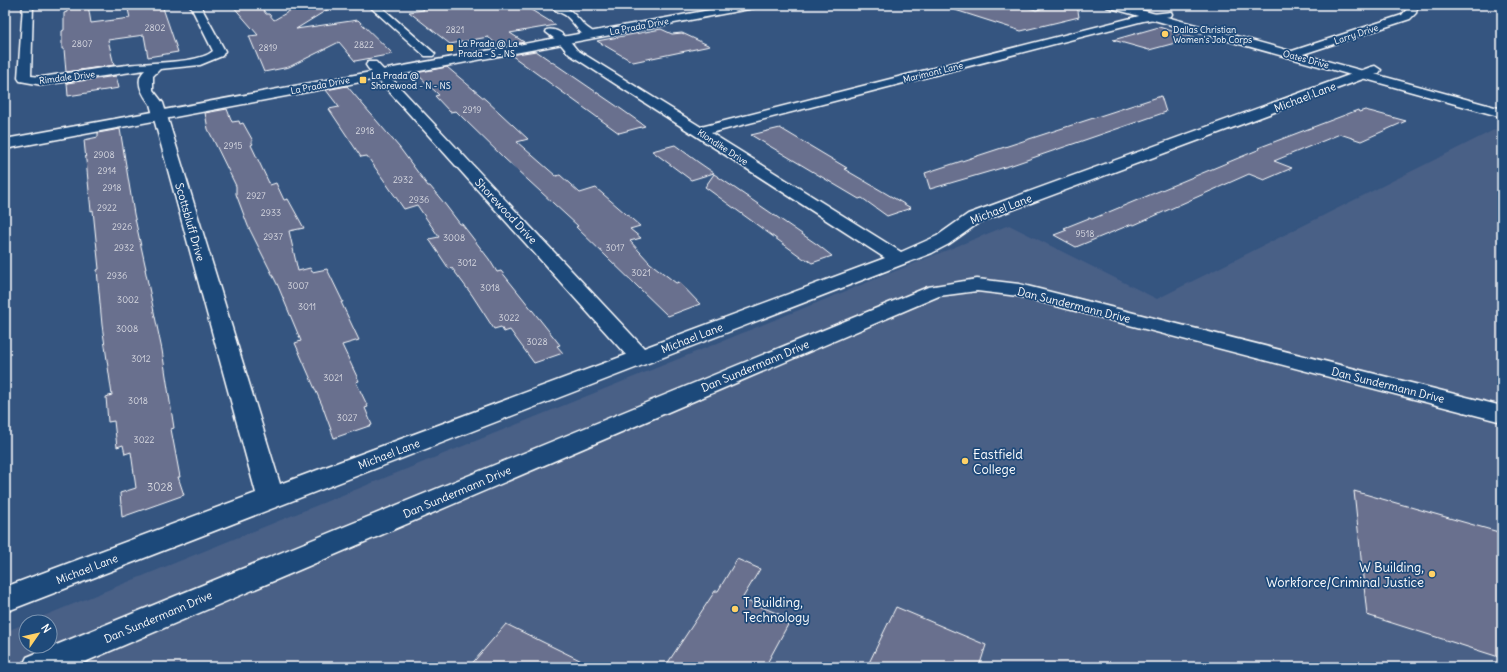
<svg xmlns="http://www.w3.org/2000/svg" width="1507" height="672" font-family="Delius,sans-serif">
	<rect width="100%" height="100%" fill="#355580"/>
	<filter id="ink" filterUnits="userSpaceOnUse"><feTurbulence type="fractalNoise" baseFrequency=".025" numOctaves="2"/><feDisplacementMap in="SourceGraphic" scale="8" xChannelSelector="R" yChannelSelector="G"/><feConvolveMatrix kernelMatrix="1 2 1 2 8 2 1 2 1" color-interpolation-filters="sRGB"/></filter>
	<g filter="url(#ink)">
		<path fill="#496086" d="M1498,128L1502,129V667H5V632L26,623V646H50V622H29L1009,225L1157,299Z"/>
		<path fill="#69708e" stroke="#fff" d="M67,5H88L91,23L130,18L127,5H162L178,52L148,57L144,35L108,40L114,65L66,72L64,49H62V31L64,30V13L67,12Z
			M232,5H260L266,14H269L274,20L300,5H335L296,29L358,20L393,54L355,61L339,42L289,67L264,72L249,36L258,35Z
			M418,5H523L556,25L510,33L524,42L500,47L488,37L450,44L409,12L424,10Z
			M953,5H1020L1036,10L1058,5H1077L1079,17L1021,31L952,9Z
			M1159,27L1194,38L1149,50L1113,40Z
			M661,29L672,34L682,33L710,46L633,62L597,41Z
			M536,51L621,109L645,126L619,133L511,55Z
			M447,67L486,100L528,139L517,142L556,176L560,175L580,193L596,188L640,226L630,229L641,238L630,241L650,263L676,283L679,282L700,304L668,316L576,227L578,226L504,158L462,117L456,111L450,112L435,96L439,95L416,73Z
			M116,76L119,88L68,96L67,83Z
			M347,86L399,147L428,186H430L444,203L460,224H462L489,259L497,272L501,271L521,296L560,345L557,346L563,353L534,363L510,330L504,332L501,327L494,329L472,295L452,268L449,269L429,239L439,237L417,205L404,209L367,156L361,157L329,109L339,107L326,90Z
			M1161,96L1166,112L1012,165L930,189L925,173Z
			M227,109L232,122L239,121L240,124L243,123L253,141H251L253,144L251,145L270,185L276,183L284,200L288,199L304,228L289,231L298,271L310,268L312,272L327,269L343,302H341L359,340L342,345L359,381L356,382L368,407L365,408L372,425L334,438L322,405L295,343L301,341L278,286L248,226L236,194V186L208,129L205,113Z
			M1358,110L1359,112L1365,110L1373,112L1406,121L1361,141L1340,134L1274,161L1292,168L1264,180L1249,174L1134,225L1132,224L1076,247L1054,235L1067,230L1064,228L1089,218L1092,219L1260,149L1258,148Z
			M780,128L847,168L844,169L911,208L887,216L862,198L859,199L751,135Z
			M120,129L134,214L146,269H145L162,350L174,428L171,429L180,477H178L184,495L122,517L120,493L136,488L131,452L125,454L123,445L117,447L114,421L108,422L106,397L112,395L102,325L97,270L99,269L93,210L91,211L84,140L98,137V133Z
			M675,145L698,162L714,173L691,180L652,151Z
			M714,174L818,245L832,256L812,263L806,259H804L705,187Z
			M1354,491L1502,533V658L1367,615Z
			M737,559L760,569L742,599L791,619L765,667H665L715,591H718Z
			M896,607L986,645L979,667H867Z
			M506,624L594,667H469Z"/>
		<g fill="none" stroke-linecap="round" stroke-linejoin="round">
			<defs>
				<path id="minor" d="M23,5H33L31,76L42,77C70,73 99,68 127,65C148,62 199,64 213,51L190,5H200L225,51L222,56L200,65L160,69L153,76V90L163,103L280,484L626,355L368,68L366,65L368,62H376L644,348L885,258L569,54L559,42L546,32L547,30C559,27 570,41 577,50L701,127L1143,15L1171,12L1172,14L1171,16L1143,21L711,133L901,252L937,236L968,214L1371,67L1375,66L1381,70L1379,73L980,222L949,244L932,253L5,612V587L256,493L150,104C142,94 134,80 145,70L42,85L20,81L18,78Z
					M368,5H379L433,52L435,54L433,56H425Z
					M549,5C569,5 571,11 584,25C588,29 593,31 596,35L591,38C578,35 575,22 565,15C560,12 553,10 549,5Z
					M1403,5H1414L1417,8L1416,13L1410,19L1294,57H1286L1284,55L1286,53L1402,15L1407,9Z
					M977,279L1019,284L1502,406V422L1018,296L977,291L939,296L73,667H22L27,657L928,287Z"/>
				<path id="secondary" d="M737,5H759L754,8L5,149V139Z
					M1106,5H1123L1502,109V117L1107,7Z"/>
			</defs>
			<use href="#minor" stroke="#fff" stroke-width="3"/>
			<use href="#secondary" stroke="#fff" stroke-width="3"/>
			<use href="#minor" fill="#1f4a7a" fill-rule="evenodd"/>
			<use href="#secondary" fill="#1f4a7a" fill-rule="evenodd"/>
		</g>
	</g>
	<g fill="#ffd166" stroke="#1f4a7a" stroke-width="1.5">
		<circle cx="1165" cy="34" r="4"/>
		<rect x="446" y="44" width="8" height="8" rx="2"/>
		<rect x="359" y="76" width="8" height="8" rx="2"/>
		<circle cx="965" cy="461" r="4"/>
		<circle cx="1432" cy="574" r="4"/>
		<circle cx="735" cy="609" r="4"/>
	</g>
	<g text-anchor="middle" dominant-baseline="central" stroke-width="3.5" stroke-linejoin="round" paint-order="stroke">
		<g font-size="9" fill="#fff" stroke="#1f4a7a">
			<text transform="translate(639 26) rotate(-11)">La Prada Drive</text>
			<text transform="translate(1356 34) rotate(-18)">Larry Drive</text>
			<text transform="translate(1306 59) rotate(15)">Oates Drive</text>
			<text transform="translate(933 72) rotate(-14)">Marimont Lane</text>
			<text transform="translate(67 77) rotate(-7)">Rimdale Drive</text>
			<text transform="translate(320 85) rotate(-11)">La Prada Drive</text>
			<text transform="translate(723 147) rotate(33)">Klondike Drive</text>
		</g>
		<g font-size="9" fill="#dadbe3">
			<text x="155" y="27">2802</text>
			<text x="455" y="29">2821</text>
			<text x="82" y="43">2807</text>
			<text x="364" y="44">2822</text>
			<text x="268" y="47">2819</text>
			<text x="472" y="109">2919</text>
			<text x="365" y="130">2918</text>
			<text x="233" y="145">2915</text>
			<text x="104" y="154">2908</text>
			<text x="107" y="170">2914</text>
			<text x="403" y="179">2932</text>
			<text x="112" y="187">2918</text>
			<text x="256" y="195">2927</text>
			<text x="419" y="199">2936</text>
			<text x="107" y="207">2922</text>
			<text x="271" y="212">2933</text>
			<text x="122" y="226">2926</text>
			<text x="1085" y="233">9518</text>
			<text x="273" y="236">2937</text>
			<text x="454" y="237">3008</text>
			<text x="124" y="247">2932</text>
			<text x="615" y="247">3017</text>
			<text x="467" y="262">3012</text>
			<text x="641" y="272">3021</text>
			<text x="117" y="275">2936</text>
			<text x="298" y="285">3007</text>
			<text x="490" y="287">3018</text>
			<text x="128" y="299">3002</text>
			<text x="307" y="306">3011</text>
			<text x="509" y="317">3022</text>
			<text x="127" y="328">3008</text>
			<text x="537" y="341">3028</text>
			<text x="141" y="358">3012</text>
			<text x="333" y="377">3021</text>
			<text x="138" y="400">3018</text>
			<text x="347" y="417">3027</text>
			<text x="144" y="439">3022</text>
		</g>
		<g font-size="9" fill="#fff" stroke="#1f4a7a" text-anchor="start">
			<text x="1173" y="29">Dallas Christian<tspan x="1173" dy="10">Women's Job Corps</tspan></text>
			<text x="458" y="43">La Prada @ La<tspan x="458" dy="10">Prada - S - NS</tspan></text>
			<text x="371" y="75">La Prada @<tspan x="371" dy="10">Shorewood - N - NS</tspan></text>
		</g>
		<g font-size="11" fill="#fff" stroke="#1f4a7a">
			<text transform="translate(1305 97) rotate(-21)">Michael Lane</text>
			<text transform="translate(1001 209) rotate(-21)">Michael Lane</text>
			<text transform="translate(506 211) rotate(47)">Shorewood Drive</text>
			<text transform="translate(190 222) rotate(74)">Scottsbluff Drive</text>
			<text transform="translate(1074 305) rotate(14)">Dan Sundermann Drive</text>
			<text transform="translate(692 338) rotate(-21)">Michael Lane</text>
			<text transform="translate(755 366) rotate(-23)">Dan Sundermann Drive</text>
			<text transform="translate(1388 385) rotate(14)">Dan Sundermann Drive</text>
			<text transform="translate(389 454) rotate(-21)">Michael Lane</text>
			<text transform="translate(457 492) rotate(-23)">Dan Sundermann Drive</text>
			<text transform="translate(87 569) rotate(-21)">Michael Lane</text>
			<text transform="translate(158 617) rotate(-23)">Dan Sundermann Drive</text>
		</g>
		<g font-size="11" fill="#dadbe3">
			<text x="160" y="487">3028</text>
		</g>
		<g font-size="13" fill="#fff" stroke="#1f4a7a" text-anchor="start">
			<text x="973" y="454">Eastfield<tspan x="973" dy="15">College</tspan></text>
			<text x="1424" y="567" text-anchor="end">W Building,<tspan x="1424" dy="15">Workforce/Criminal Justice</tspan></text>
			<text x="743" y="602">T Building,<tspan x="743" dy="15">Technology</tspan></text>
		</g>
	</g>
	<rect width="1507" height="672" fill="none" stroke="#1f4a7a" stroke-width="20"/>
	<rect x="10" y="10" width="1487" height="652" fill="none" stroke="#fff" stroke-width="1.5" filter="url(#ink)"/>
	<g transform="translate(38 634) rotate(56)"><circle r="19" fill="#1f4a7a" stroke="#7992af"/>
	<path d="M0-3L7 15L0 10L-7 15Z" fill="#ffd166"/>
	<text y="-6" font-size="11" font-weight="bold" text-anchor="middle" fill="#ffffff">N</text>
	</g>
</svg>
